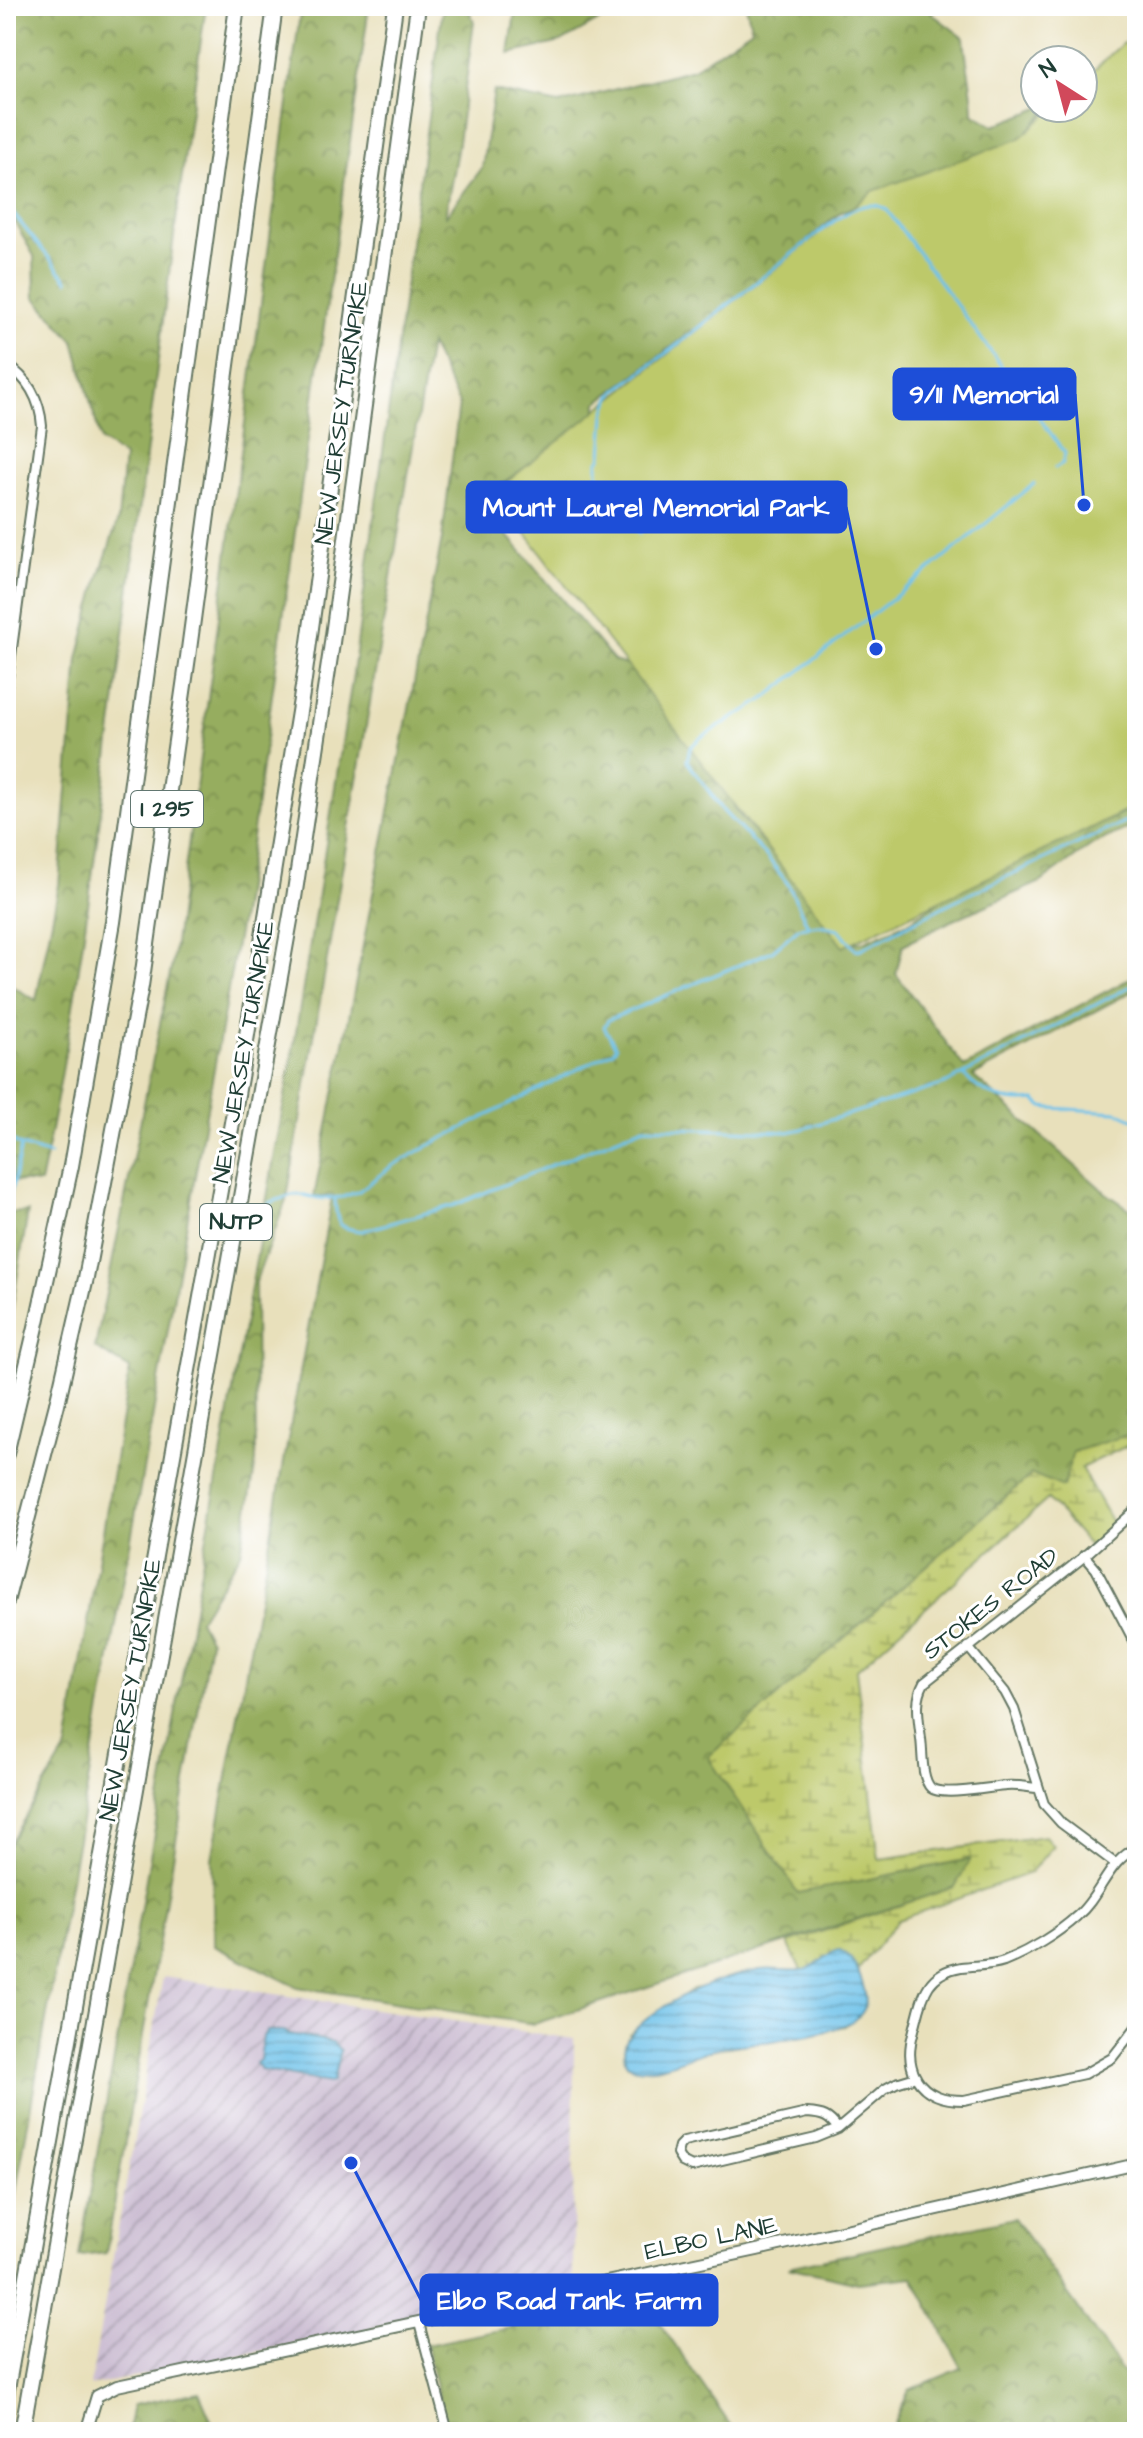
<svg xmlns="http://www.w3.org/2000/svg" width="1143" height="2438" font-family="'Architects Daughter',sans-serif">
	<defs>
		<pattern id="industrial-furrows" width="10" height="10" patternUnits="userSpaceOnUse" patternTransform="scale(2)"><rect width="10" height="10" fill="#ccbed3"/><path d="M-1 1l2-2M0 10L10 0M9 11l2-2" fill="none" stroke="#a59cac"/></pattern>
		<pattern id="forest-crowns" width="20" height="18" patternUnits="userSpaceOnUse" patternTransform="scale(2)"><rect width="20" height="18" fill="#96ad5f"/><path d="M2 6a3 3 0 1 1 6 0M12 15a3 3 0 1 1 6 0" fill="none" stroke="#7a8e4f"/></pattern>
		<pattern id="wetland-marsh" width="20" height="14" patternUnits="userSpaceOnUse" patternTransform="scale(2)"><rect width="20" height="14" fill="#bdc96b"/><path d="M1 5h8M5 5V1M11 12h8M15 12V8" fill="none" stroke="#99a459"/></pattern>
		<pattern id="water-rules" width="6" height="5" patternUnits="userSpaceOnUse" patternTransform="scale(2)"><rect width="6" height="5" fill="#6ec2ea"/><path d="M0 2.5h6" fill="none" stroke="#5a9fbe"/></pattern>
	</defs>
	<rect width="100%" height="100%" fill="#fff"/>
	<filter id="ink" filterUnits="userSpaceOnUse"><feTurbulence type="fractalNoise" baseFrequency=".0125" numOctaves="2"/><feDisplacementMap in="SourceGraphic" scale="16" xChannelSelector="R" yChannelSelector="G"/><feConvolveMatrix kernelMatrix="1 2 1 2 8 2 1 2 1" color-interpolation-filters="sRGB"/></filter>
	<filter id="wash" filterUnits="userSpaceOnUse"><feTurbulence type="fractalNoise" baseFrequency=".006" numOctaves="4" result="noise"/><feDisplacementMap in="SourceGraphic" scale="32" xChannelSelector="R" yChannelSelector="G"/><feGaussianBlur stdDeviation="1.8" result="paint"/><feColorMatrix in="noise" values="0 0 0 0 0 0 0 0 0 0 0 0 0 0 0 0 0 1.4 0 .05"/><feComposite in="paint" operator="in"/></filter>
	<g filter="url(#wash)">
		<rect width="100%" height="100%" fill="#e8e0bb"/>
		<path fill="url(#industrial-furrows)" d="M163,1977L574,2039L573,2287L90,2386Z"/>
		<path fill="url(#forest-crowns)" stroke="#5a754a" stroke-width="2" d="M6,6H206C171,241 144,477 114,712C93,870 74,1028 40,1183L12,1181L9,1148L6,1146V983L36,1000L59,885L78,659L99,577L118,520L124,457L101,441L74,341L35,297L34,256L6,207Z
			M301,6H369L241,916L6,2247V1849L67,1748L130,1369L95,1348L173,959Z
			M443,6H467L474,22L457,150L445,217L482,168L494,91L559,104L693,69L752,29L746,6H938L931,13L964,38C966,64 973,87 973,113L994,126L1040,108H1049L1025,134L1064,194L867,201L841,212L758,282L597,403L595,495L536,460L478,500L614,661L672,681L761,784L733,807L845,943L863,942L907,923L951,893L1137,807V824L1093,844L1041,882L953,920L903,945L896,974L964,1067L1137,975V989L973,1076L1106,1193L1137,1214V1432L1074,1452L1063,1488L1032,1474L708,1757L798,1893L971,1859L955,1887L534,2024L297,1987L214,1946L212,1859L332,1197H314L442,539L459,404L430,344L287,1198L255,1283L256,1461L241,1553L199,1620L210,1641L106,2253L79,2256L292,1057L353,674Z
			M516,6H625L561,42L509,54Z
			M28,1212L6,1347V1213Z
			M1014,2218L1137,2392V2432H891L909,2390L962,2368L913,2277L858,2283L788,2267Z
			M649,2308L735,2432H447L426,2345L554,2319L556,2327Z
			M199,2392L216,2432H128L133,2405Z"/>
		<path fill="url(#wetland-marsh)" stroke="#6e8350" stroke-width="2" d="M1137,1432V1441L1081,1468L1114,1526L1091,1548L1048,1499L856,1670L879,1859L1045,1836L1053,1846L1030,1873L898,1920L858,1970L865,2007L845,2026L628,2065L629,2034L693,1989L801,1970L788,1943L955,1887L970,1859L798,1893L708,1757L1032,1474L1063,1487L1073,1452Z"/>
		<path fill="#bdc96b" stroke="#6e8350" stroke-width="2" d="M1123,43L1137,44V806L843,947L494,492L873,191L1019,139L1053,108H1083V80Z"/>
		<path fill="url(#water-rules)" stroke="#46808f" stroke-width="2" d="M840,1950C852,1956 857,1968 861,1979C864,1988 868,2000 864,2009C852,2040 739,2041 708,2051C687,2057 645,2079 626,2063C619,2041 632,2031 648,2018C681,1992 718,1978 760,1970C775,1968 789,1972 803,1970C819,1968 825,1952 840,1950Z
			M267,2031H284L290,2034L333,2042L340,2050L333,2081L330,2083L261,2070L256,2063L260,2060L263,2036Z"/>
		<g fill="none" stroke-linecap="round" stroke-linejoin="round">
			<path stroke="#6ec2ea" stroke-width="3" d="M6,205L68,281
				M640,533L605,498L598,477V463L602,456L605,414L611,397L617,390L681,342L826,227C843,215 867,196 887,210L1065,453L1063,463L1055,468
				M808,926L788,884L768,858L724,812L687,761L690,748L700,738L763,700L933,567L1034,484
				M964,1075C981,1095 1009,1104 1035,1100L1043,1107L1051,1108L1117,1112L1137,1121
				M6,1137L21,1146L50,1155
				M335,1200C337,1222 336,1229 362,1231L455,1205L644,1127L788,1132L802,1129L945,1084L1137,983
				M269,1203L292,1195H304L321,1199L343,1197L359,1191L392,1166L428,1146L613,1051L616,1047L604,1027L608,1020L772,951L799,928L819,925L839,929L856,950L861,949L952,902L1137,816
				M6,1216L21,1146"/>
		</g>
	</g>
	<g filter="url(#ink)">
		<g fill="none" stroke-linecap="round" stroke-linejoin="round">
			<defs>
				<path id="minor" d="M6,364C29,379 40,399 42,426L6,693
					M1084,1555L1096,1569L1137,1647
					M968,1647L1005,1692L1014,1709L1044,1804L1061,1823L1116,1864
					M1037,1788C1027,1787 1016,1785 1006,1786C991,1787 942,1797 931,1788C921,1778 923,1752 921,1739C919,1719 914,1701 924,1683L1081,1559L1137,1509
					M1137,1848C1108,1860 1101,1896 1077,1916C1057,1934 1029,1951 1004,1961C990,1966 975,1965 961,1967C924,1973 922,2000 914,2030C909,2047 908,2062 916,2078C927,2096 945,2100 964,2100L1084,2074L1112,2058L1137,2026
					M838,2129C829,2116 823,2114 807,2113L684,2141L679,2146L677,2154L682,2162L692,2167L816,2138L838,2129L885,2089L896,2083L916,2077
					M419,2323L448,2432"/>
				<path id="tertiary" d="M86,2432L97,2396L117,2386L757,2250L1137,2164"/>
				<path id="motorway" d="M6,1454L36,1327L71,1166L113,922L237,6
					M6,1602L57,1404L86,1278L141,986L188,657L275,6
					M6,2395L241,1072L303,687L395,6
					M22,2432L294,898L331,650L418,6"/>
			</defs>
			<use href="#minor" stroke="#657663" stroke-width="12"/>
			<use href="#tertiary" stroke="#657663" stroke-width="14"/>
			<use href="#motorway" stroke="#657663" stroke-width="18"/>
			<use href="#minor" stroke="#fff" stroke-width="8"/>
			<use href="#tertiary" stroke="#fff" stroke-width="10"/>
			<use href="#motorway" stroke="#fff" stroke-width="14"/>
		</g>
	</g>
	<g text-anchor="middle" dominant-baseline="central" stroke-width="6" stroke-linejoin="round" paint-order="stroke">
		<g fill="#fff" stroke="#627771" stroke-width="2">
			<rect x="131" y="791" width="72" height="36" rx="6"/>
			<rect x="200" y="1204" width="72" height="36" rx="6"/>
		</g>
		<g font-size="22" font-weight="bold" fill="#1f3d34">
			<text x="167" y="809">I 295</text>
			<text x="236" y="1222">NJTP</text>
		</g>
		<g font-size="24" fill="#1f3d34" stroke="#fff">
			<text transform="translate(342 413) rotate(-82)">NEW JERSEY TURNPIKE</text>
			<text transform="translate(244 1052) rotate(-80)">NEW JERSEY TURNPIKE</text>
			<text transform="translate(991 1604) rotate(-38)">STOKES ROAD</text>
			<text transform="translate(131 1690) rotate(-80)">NEW JERSEY TURNPIKE</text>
			<text transform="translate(711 2239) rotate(-12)">ELBO LANE</text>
		</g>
	</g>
	<path fill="none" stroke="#1d4ed8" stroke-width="3" d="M1084 505L1075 394M876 649L846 507M351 2163L421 2300"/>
	<g fill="#1d4ed8" stroke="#fff" stroke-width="3">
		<circle cx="1084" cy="505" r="8"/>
		<circle cx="876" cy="649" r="8"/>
		<circle cx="351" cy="2163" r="8"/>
	</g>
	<g fill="#1d4ed8" stroke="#1d4ed8" stroke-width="3">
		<rect x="894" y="369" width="181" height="50" rx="8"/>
		<rect x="467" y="482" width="379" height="50" rx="8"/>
		<rect x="421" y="2275" width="296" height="50" rx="8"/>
	</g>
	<g font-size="26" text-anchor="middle" font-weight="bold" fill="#fff">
		<text x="984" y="403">9/11 Memorial</text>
		<text x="656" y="516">Mount Laurel Memorial Park</text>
		<text x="569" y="2309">Elbo Road Tank Farm</text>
	</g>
	<rect width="1143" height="2438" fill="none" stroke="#fff" stroke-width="32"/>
	<g transform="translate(1059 84) rotate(324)"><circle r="38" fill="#ffffff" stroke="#a5b1ae" stroke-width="2"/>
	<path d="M0-6L14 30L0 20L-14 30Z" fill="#d1495b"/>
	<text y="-12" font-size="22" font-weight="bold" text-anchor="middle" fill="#1f3d34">N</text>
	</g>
</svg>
